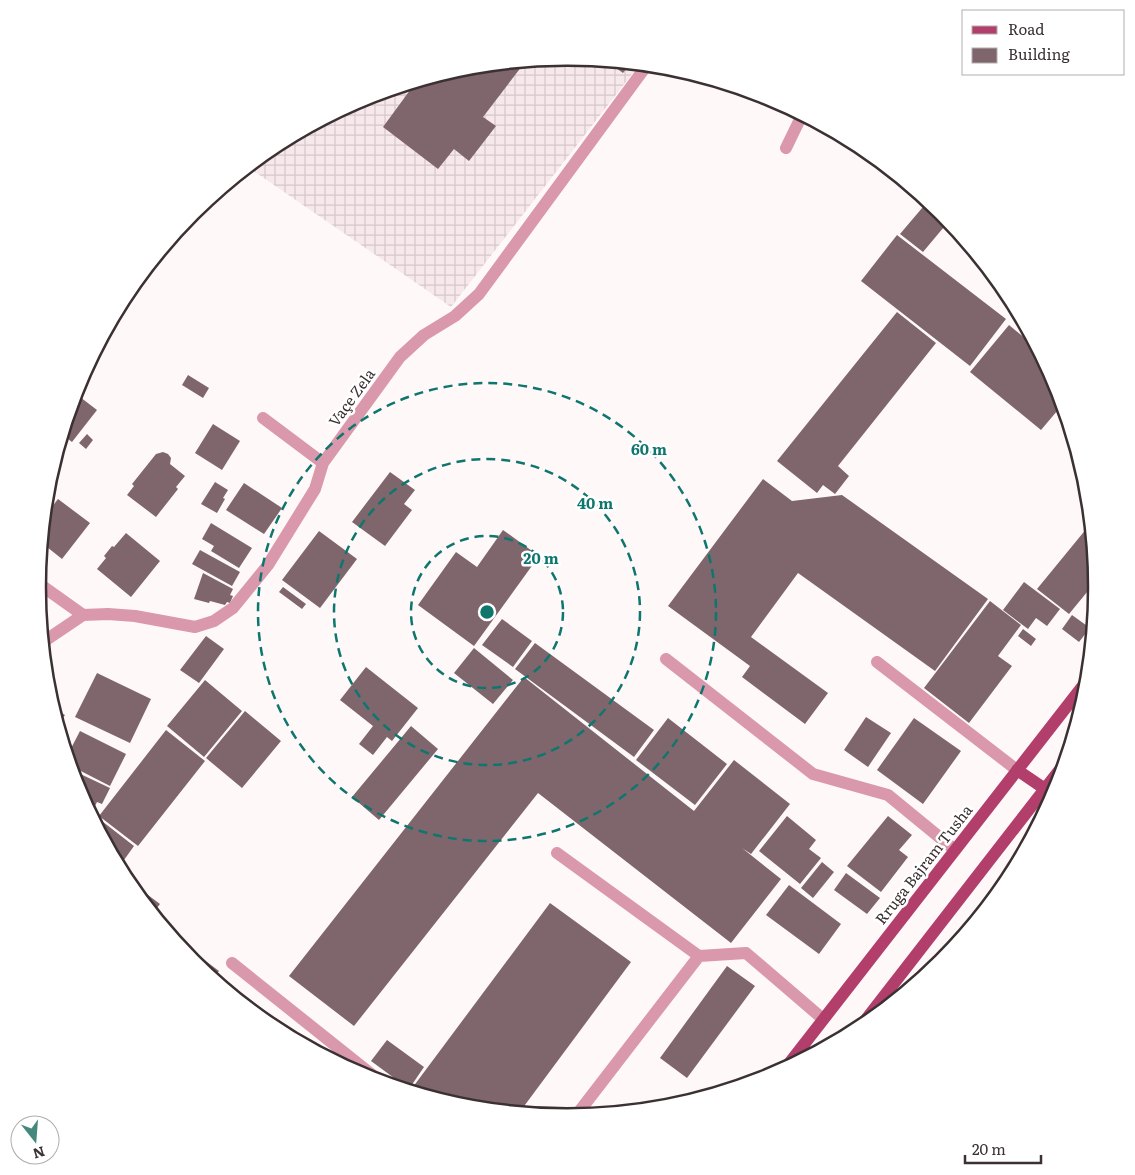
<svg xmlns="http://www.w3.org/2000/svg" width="1135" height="1175" font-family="Literata,serif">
	<defs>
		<pattern id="industrial-grid" width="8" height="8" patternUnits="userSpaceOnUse" patternTransform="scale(1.25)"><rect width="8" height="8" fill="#f7e8ec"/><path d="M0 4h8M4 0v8" fill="none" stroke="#d5c7cb"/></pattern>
	</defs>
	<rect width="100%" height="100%" fill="#fef8f9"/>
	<path fill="url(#industrial-grid)" d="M568,58L639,65L451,307L248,167L273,147L365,98L464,68Z"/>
	<path fill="#7f666d" d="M525,62L483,117L496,126L469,161L454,149L438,169L383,127L416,82L464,68Z
		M608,62L630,64L623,73Z
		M928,201L942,213L949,221L923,252L900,234Z
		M897,235L1006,319L970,366L861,281Z
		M130,289L133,292L119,310H118Z
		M897,312L936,343L838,466L849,476L835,494L823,485L817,493L777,461Z
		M1009,325L1038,349L1057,385L1063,404L1041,430L970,372Z
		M188,375L209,388L203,398L182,385Z
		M80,397L97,410L72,442L63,435L70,409Z
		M213,424L240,441L222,470L195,453Z
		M87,434L93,440L86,449L79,443Z
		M163,452L168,454L171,458L170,464L185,476L176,487L178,489L156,517L127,495L134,486L132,484L156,454Z
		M390,472L415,490L404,504L412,510L385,546L352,522Z
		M763,479L792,501L842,495L988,599L935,671L798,573L751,637L828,693L805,724L742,677L750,666L668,606Z
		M215,482L228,490L223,498L225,499L217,513L201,504Z
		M244,483L282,508L264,534L226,510Z
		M58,499L90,523L62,559L42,543L44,517Z
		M211,523L252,548L239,568L211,551L214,546L202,539Z
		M1087,528L1092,532L1097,580L1069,614L1037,589Z
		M503,530L539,556L474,646L418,605L456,552L477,567Z
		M319,531L357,559L320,608L282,580Z
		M126,533L160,561L131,597L97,569L106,558L104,556L112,546L114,547Z
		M200,550L240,572L232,586L192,564Z
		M203,573L233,589L230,595L233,596L230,603L227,602L225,605L210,601L209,603L194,599Z
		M1024,582L1060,609L1047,626L1036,618L1028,629L1003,610Z
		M283,587L306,604L302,609L279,592Z
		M990,601L1021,625L998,656L1012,666L969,723L924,688Z
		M1072,615L1090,628L1079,642L1062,629Z
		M502,619L532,641L513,667L482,645Z
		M1023,629L1036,639L1031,646L1018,636Z
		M206,636L224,649L199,683L180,670Z
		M535,643L654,730L634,757L515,669Z
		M474,648L513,680L493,704L454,673Z
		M366,667L418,708L392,741L387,737L373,755L359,744L373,726L340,700Z
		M97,673L151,699L130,743L75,717Z
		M524,677L694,811L734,760L790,804L751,854L742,848L781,879L731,943L538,793L354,1026L289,976Z
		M205,680L242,711L204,757L167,726Z
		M53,708L65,715L58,725Z
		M245,711L281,741L242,788L206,758Z
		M866,717L891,733L868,767L844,750Z
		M668,718L727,764L695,805L636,760Z
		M914,718L961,751L923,804L877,770Z
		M411,726L438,749L379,820L352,797Z
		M166,730L205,761L138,846L99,816Z
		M80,731L126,754L110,786L71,766L67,756Z
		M72,770L110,788L102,804L97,802L91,814L78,790Z
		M787,816L816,840L809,849L821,858L800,884L759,851Z
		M888,816L912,835L899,850L908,857L881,892L847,866Z
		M98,818L134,846L119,867L95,822Z
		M822,862L834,872L813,898L801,888Z
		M846,873L880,898L867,914L834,890Z
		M124,877L160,904L153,913L127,882Z
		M789,885L841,924L819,954L766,915Z
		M550,903L631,962L519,1113L464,1107L410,1091Z
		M171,935L219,971L213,979L193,962Z
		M727,966L755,986L687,1078L660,1058Z
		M248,998L314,1049V1050L273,1028L244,1004Z
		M387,1040L424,1067L409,1089L371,1061Z"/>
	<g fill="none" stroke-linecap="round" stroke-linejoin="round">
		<path stroke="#d998ab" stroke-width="12" d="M786,148L802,115
			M263,418L323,463
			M38,583L83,615
			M43,642L83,615L108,614L135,616L195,627L214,621L233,608L268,565L315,489L323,463L400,357L424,335L455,316L479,294L647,65
			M666,659L813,774L888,795L955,850
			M877,662L1017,770
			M1045,789L1054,796
			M557,853L699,956L746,953L823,1019
			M232,963L381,1082
			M575,1117L699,956"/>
		<path stroke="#b23e6b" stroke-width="12" d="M1017,770L1045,789
			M857,1031L1065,763
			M784,1070L1089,678"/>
	</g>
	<g fill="none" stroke="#0f766e" stroke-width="2.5" stroke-dasharray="9 6">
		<circle cx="487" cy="612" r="76"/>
		<circle cx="487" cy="612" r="153"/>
		<circle cx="487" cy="612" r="229"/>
	</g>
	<g text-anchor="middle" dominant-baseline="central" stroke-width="5" stroke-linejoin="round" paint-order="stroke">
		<g font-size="15" fill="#3b3133" stroke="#fff">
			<text transform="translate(351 397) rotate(-54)">Vaçe Zela</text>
			<text transform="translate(923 864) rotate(-52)">Rruga Bajram Tusha</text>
		</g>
	</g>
	<path d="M0 0H1135V1175H0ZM46 587a521 521 0 1 1 1042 0a521 521 0 1 1-1042 0Z" fill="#fff" fill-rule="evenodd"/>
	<path fill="none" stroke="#3b3133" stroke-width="2.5" d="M46 587a521 521 0 1 1 1042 0a521 521 0 1 1-1042 0Z"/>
	<circle cx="487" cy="612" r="8" fill="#0f766e" stroke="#fff" stroke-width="2.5"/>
	<g font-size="15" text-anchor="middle" font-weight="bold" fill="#0f766e" stroke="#fff" stroke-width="5" stroke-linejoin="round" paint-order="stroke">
		<text x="649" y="455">60 m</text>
		<text x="595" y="509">40 m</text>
		<text x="541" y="564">20 m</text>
	</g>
	<rect x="962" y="10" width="162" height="65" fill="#ffffff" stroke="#b1adad"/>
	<rect x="972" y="26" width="25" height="8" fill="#b23e6b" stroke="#b1adad"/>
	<text x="1008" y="35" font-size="15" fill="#3b3133">Road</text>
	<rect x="972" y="48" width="25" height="15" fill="#7f666d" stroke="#b1adad"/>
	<text x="1008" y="60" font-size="15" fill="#3b3133">Building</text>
	<g transform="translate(35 1140) rotate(163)"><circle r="24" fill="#ffffff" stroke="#b1adad"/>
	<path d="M0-4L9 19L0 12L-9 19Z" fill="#45897c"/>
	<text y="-8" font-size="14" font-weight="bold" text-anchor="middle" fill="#3b3133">N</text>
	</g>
	<path d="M965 1155v8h76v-8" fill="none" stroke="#3b3133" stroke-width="2.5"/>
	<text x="972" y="1155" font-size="15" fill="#3b3133" stroke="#ffffff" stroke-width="4" paint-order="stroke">20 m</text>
</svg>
